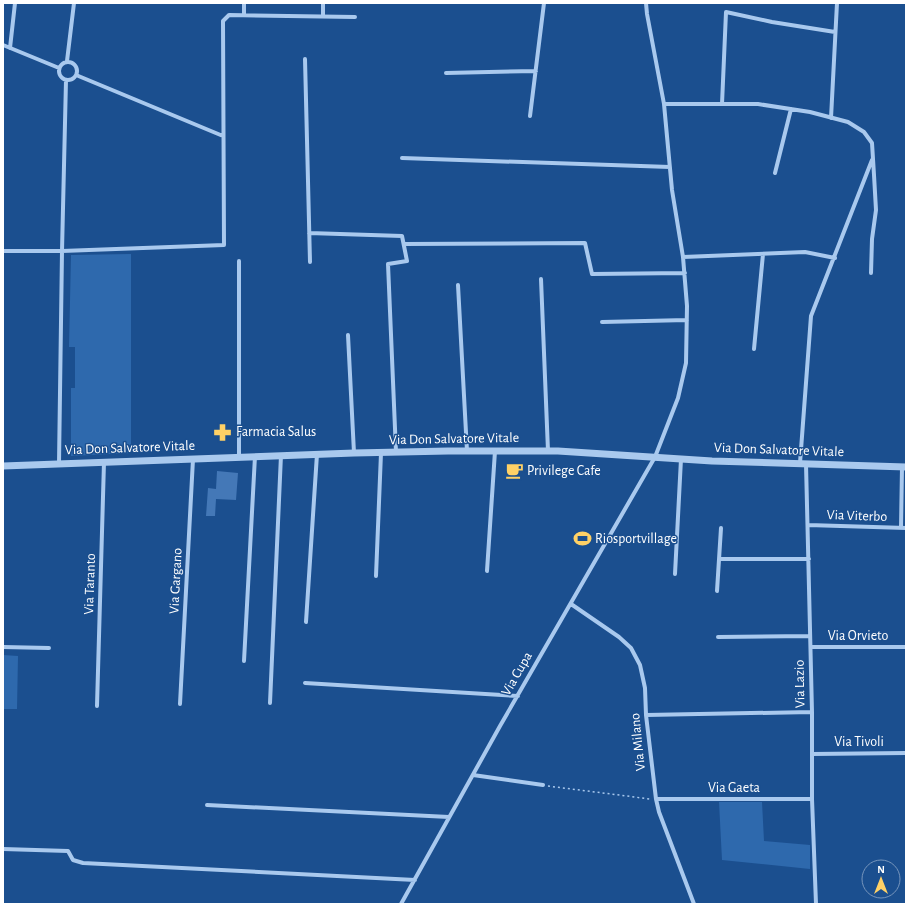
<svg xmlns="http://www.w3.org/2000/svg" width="909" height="907" font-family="'Alegreya Sans',sans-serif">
	<rect width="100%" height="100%" fill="#1b4f8f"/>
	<path fill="#2e69ad" d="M131,254V453L71,456V388H75V347H69L71,255Z
		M3,655L18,656L17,709H3Z
		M719,802H762L764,841L810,845V869L722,860Z"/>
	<path fill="#4478b7" d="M217,471L238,473L236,500L216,499L215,516H206L208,488L216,489Z"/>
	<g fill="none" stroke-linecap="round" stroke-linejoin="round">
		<path stroke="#a9c9ee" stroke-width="1.5" stroke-dasharray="2 3" stroke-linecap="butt" d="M548,786L650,799"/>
		<path stroke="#a9c9ee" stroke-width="4" d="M244,3V15
			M323,16V3
			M3,45L59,68
			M10,48L15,3
			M305,59L310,262
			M67,61L74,3
			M59 71a9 9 0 1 1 18 0a9 9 0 1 1-18 0Z
			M446,73L536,71
			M76,75L223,136
			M664,104H758L810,112L848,122L864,132L872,143L874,175L876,210L872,239L871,273
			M722,104L726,12L772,22L835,32
			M530,116L544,3
			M831,118L837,3
			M402,158L670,167
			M775,173L791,109
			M309,233L402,236L407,261L388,264L396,452
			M404,244L585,243L592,274L685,273
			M3,251H62L66,80
			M683,257L805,252L835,258
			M239,261V457
			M541,279L548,451
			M458,285L467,451
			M602,322L687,320
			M348,335L354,453
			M754,349L763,254
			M800,463L811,316L872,160
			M59,464L62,251L224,245L223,21L229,15L355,17
			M806,464L812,712V799L816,904
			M808,525L906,528
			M901,528L902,467
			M719,559H809
			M487,571L495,451
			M675,574L681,459
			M376,576L381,453
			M717,591L721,528
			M571,604L619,637L631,648L640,665L645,688L646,715L656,799L659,812L694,904
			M306,622L317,454
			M718,637L810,636
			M3,647L49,648
			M811,647H906
			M244,661L255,456
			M305,683L518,696
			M270,703L281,455
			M180,704L193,459
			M97,706L104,462
			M646,715L812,712
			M812,754L906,753
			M473,775L543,785
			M656,799H812
			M207,805L449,817
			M3,849L68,851L73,860L83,863L415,880
			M401,904L500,726L655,457L678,398L686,363L687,306L683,257L672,190L664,104L647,14L646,3"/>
		<path stroke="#a9c9ee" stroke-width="7" d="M3,466L354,453L448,451H558L712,461L906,467"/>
	</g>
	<defs>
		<symbol id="pharmacy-bare" viewBox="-9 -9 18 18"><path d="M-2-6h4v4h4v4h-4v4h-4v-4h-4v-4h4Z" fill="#ffd166" stroke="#1b4f8f" stroke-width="2.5" paint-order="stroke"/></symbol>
		<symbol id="cafe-bare" viewBox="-9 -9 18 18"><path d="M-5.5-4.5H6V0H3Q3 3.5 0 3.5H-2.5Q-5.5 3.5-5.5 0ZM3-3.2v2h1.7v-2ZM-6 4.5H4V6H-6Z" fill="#ffd166" stroke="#1b4f8f" stroke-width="2.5" paint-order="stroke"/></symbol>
		<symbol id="stadium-bare" viewBox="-9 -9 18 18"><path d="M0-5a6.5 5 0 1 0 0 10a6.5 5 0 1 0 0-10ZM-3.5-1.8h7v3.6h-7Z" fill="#ffd166" stroke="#1b4f8f" stroke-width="2.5" paint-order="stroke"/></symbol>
	</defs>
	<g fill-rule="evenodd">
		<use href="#pharmacy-bare" x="210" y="420" width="25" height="25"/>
		<use href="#cafe-bare" x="502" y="458" width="25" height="25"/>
		<use href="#stadium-bare" x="570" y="526" width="25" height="25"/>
	</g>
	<g text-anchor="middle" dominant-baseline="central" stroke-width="3" stroke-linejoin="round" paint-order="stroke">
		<g font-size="14" fill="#fff" stroke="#1b4f8f" text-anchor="start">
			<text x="236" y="432">Farmacia Salus</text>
			<text x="527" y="471">Privilege Cafe</text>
			<text x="595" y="539">Riosportvillage</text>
		</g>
		<g font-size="14" fill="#fff" stroke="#1b4f8f">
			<text transform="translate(454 439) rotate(-1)">Via Don Salvatore Vitale</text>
			<text transform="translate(130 448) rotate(-2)">Via Don Salvatore Vitale</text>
			<text transform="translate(779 450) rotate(2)">Via Don Salvatore Vitale</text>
			<text transform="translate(857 516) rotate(2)">Via Viterbo</text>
			<text transform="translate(176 581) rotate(-87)">Via Gargano</text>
			<text transform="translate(90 584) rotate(-88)">Via Taranto</text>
			<text x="858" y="636">Via Orvieto</text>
			<text transform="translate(517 674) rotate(-60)">Via Cupa</text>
			<text transform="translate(800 684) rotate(-91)">Via Lazio</text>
			<text transform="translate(638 742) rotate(-96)">Via Milano</text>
			<text x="859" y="742">Via Tivoli</text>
			<text x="734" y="788">Via Gaeta</text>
		</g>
	</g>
	<rect width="909" height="907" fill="none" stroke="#ffffff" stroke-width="8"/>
	<g transform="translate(881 879)"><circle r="19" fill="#1b4f8f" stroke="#7695bc"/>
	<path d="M0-3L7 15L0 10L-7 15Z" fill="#ffd166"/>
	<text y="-6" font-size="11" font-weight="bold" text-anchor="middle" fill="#ffffff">N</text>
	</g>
</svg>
